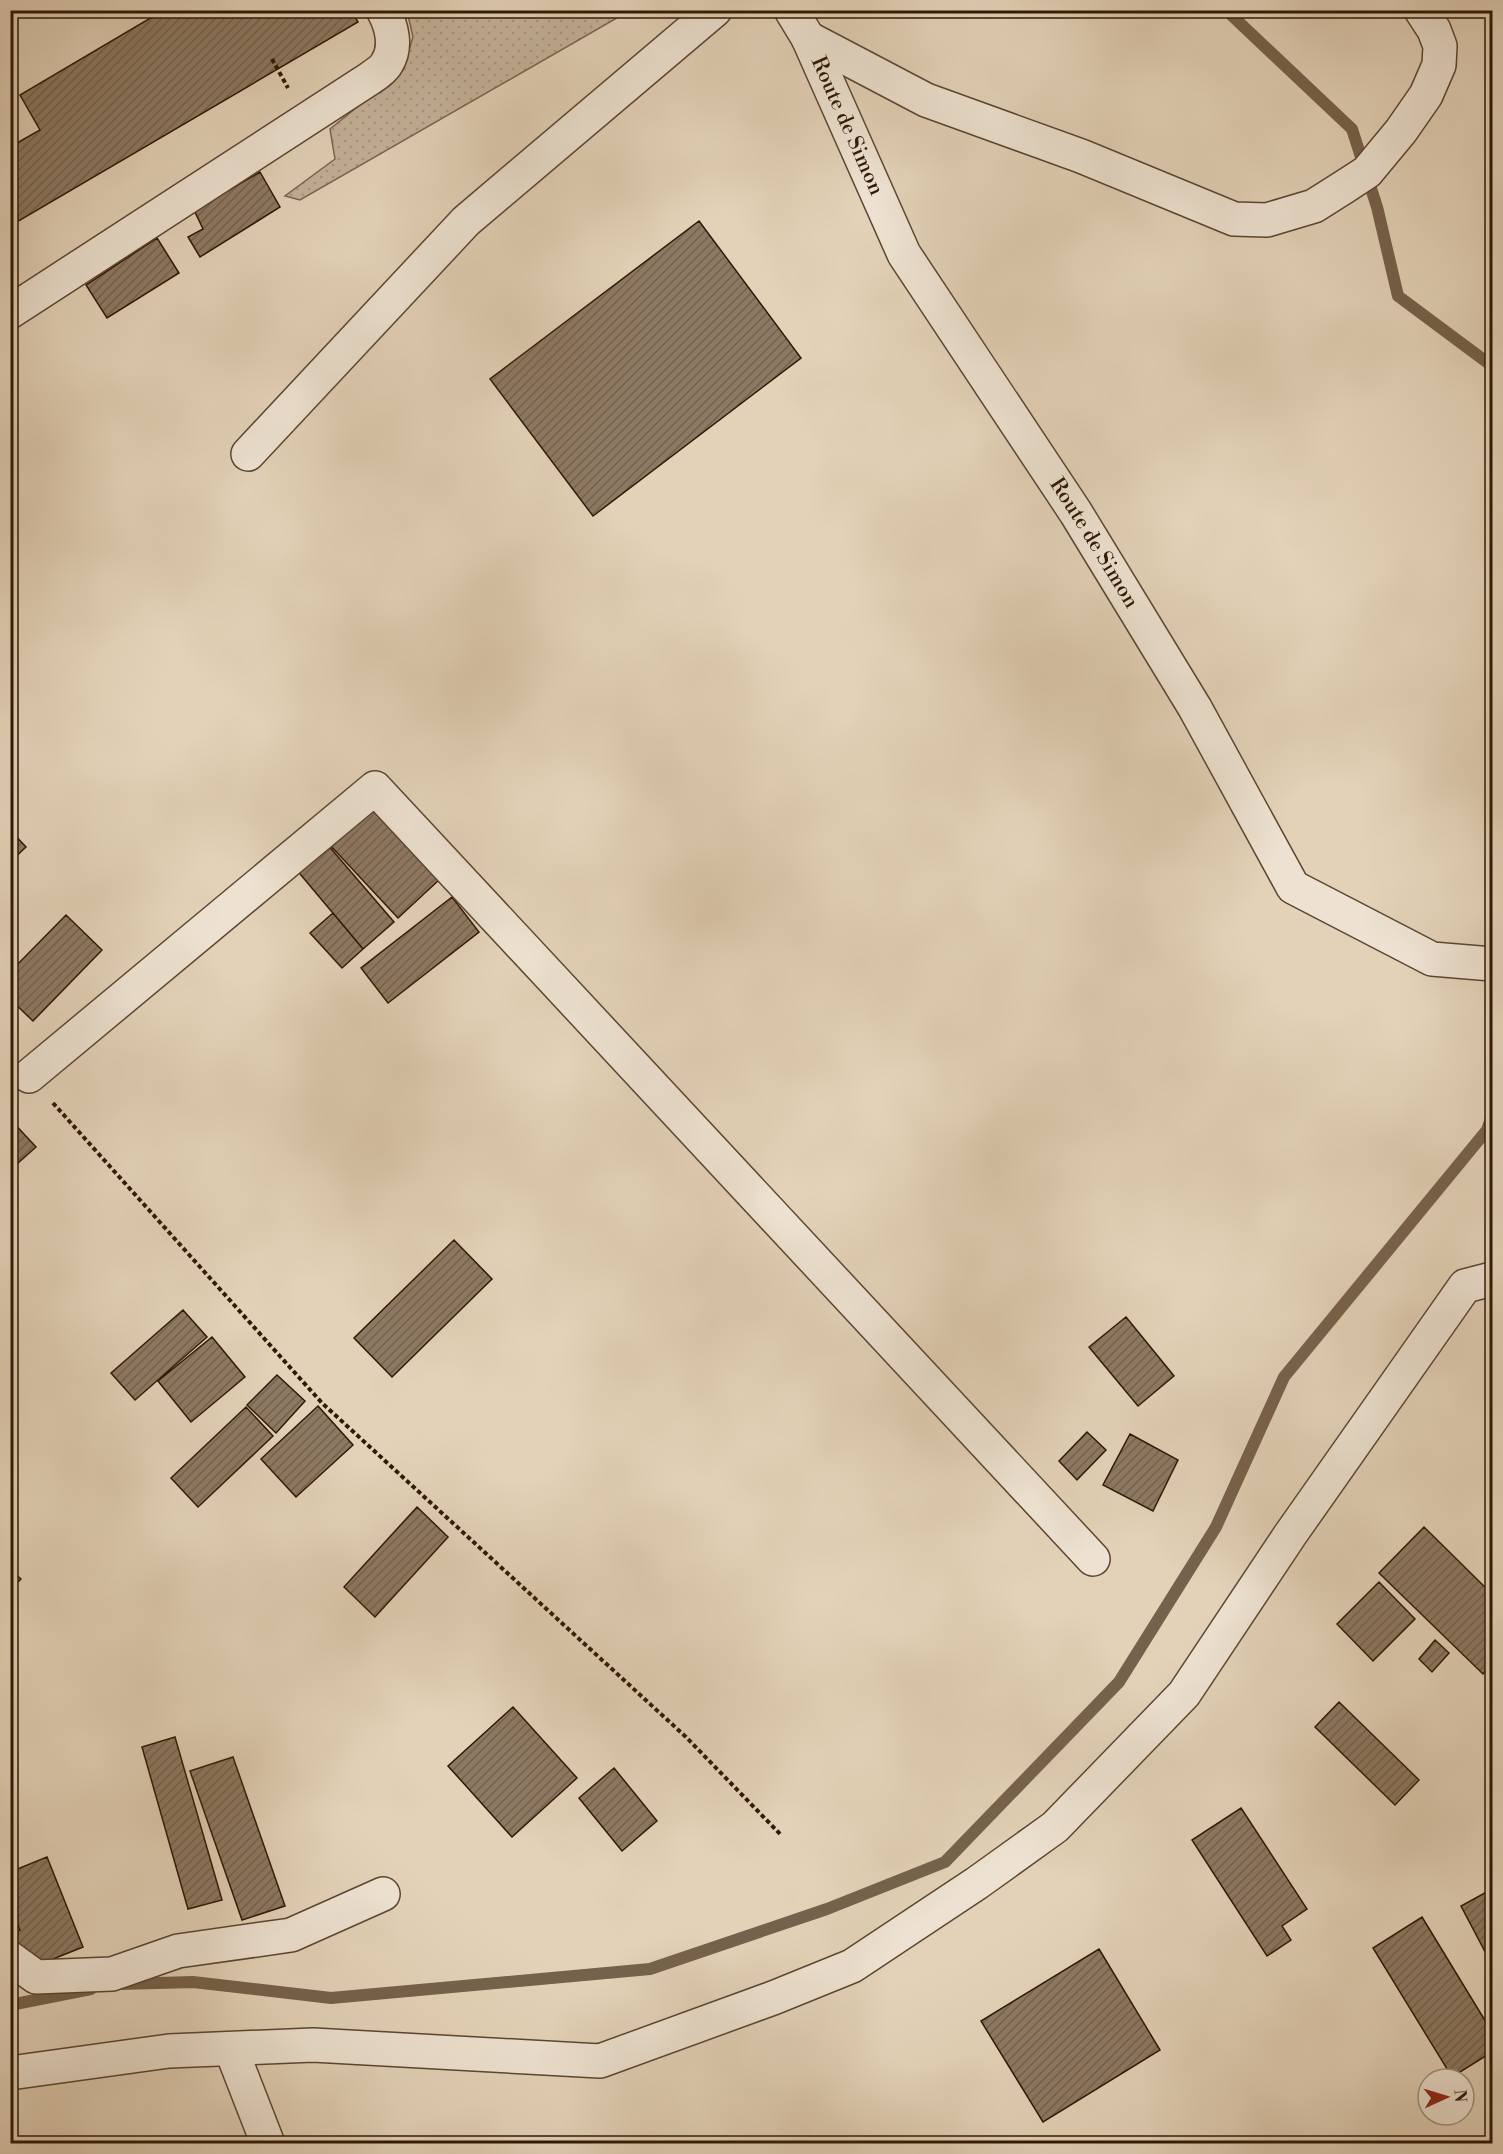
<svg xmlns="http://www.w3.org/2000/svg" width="1503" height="2154" font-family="'Libre Bodoni',serif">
	<defs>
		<pattern id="park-dots" width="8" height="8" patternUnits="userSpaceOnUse" patternTransform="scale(1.5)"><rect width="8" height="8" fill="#c4b29a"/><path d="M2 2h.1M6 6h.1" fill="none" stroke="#a99883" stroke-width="1.8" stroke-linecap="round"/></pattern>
		<pattern id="building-hatch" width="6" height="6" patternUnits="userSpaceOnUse" patternTransform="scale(1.5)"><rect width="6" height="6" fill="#8d7963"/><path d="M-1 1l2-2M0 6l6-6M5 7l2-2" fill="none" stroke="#746250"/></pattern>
	</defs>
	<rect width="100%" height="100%" fill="#e3d2b8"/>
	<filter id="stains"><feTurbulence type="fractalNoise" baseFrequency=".00333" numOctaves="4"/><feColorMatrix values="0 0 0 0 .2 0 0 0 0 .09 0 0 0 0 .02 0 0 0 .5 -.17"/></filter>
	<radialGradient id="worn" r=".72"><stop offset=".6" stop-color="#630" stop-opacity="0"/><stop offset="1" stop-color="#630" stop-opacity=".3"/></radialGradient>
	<path fill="url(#park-dots)" stroke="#7a6550" stroke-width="1.5" d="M407,11H629L300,200L285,196L335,159L330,129L403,70L413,37Z"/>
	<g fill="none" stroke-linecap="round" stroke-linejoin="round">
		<path stroke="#76624c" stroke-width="12" d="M1226,10L1352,129L1377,207L1398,296L1492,366
			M120,1984L193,1982L331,1998L650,1969L827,1909L945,1862L1119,1682L1216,1527L1284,1377L1487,1130L1492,1116
			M10,2005L91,1989"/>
	</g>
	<path fill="url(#building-hatch)" stroke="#2f1806" stroke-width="1.5" d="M164,10H351L358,22L10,226V147L40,130L20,95Z
		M260,172L280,207L200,257L188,237L203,229L194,210Z
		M699,221L801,358L593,516L490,379Z
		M157,238L179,273L107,318L86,285Z
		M357,789L440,879L398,918L315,829Z
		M10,830L26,847L10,862Z
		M315,830L394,922L363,949L285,856Z
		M452,897L479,932L388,1003L361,968Z
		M333,913L363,949L342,968L310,933Z
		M66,915L102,950L33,1021L10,999V972Z
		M10,1056L17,1063L10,1069Z
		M10,1119L36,1147L10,1170Z
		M454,1240L492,1279L392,1377L354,1338Z
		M183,1310L207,1337L135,1400L111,1373Z
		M1126,1317L1174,1376L1138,1406L1089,1347Z
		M212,1337L245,1377L191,1422L158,1381Z
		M277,1375L305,1401L276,1433L247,1405Z
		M318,1406L353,1445L296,1497L261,1459Z
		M246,1407L273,1436L198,1507L171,1478Z
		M1087,1432L1106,1450L1077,1480L1059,1461Z
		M1130,1434L1178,1460L1153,1511L1103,1485Z
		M417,1507L448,1537L375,1617L344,1587Z
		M1424,1527L1492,1594V1664L1483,1674L1379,1573Z
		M10,1569L21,1579L10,1590Z
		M1379,1582L1415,1619L1373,1661L1337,1624Z
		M1435,1640L1449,1653L1432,1672L1419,1659Z
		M1339,1702L1419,1780L1395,1805L1315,1727Z
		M513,1707L577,1778L512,1837L448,1766Z
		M175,1737L222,1900L188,1909L142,1747Z
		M233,1757L285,1906L242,1920L190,1771Z
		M614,1768L657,1821L622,1851L579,1798Z
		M1241,1808L1307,1909L1282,1926L1291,1940L1267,1956L1192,1840Z
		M47,1857L83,1947L23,1971L10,1940V1934L20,1930L10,1907V1872Z
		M1492,1889V1965L1461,1906Z
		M1422,1917L1492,2032V2052L1452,2077L1373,1948Z
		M1099,1949L1160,2050L1043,2122L981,2021Z"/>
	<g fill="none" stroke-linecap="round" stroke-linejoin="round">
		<defs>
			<g id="minor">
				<path id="s1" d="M791,10L808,38L904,254L1076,513L1195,708L1293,887L1432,959L1492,964"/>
				<path d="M808,38L926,100L1081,156L1234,219L1267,220L1314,206L1344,187L1367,172L1401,131L1426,95L1439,65L1440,46L1434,30L1421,10"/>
				<path d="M10,312L369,79C375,75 384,69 387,63C397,47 392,26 383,10"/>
				<path d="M248,454L466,221L715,10"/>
				<path d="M29,1076L375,788L1093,1559"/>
				<path d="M10,1958L36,1977L112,1974L178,1951L291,1935L383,1894"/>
				<path d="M231,2049L268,2144"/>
				<path d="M10,2073L169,2051L313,2045L600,2061L773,1998L852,1966L977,1883L1055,1827L1184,1694L1290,1535L1465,1286L1492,1279"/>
			</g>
		</defs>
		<use href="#minor" stroke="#5c4632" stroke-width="36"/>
		<path stroke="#2f1806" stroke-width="4" stroke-dasharray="4.5 3" stroke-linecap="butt" d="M272,59L288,88
			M53,1103L322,1403L686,1737L782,1836"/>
		<use href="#minor" stroke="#ede2d1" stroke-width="33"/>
	</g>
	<g text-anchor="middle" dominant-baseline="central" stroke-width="6" stroke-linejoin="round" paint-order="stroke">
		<g font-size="21" fill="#2f1806" stroke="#ede2d1">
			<text stroke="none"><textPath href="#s1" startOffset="129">Route de Simon</textPath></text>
			<text stroke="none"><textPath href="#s1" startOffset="615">Route de Simon</textPath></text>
		</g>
	</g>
	<rect width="1503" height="2154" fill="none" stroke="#e3d2b8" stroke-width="36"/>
	<rect x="12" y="12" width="1479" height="2130" fill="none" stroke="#2f1806" stroke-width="3"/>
	<rect x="18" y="18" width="1467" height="2118" fill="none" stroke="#2f1806" stroke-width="1.5"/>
	<g transform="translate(1446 2097) rotate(86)"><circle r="28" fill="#ede2d1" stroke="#a19180" stroke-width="1.5"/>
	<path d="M0-4.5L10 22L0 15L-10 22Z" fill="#8f2418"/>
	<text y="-9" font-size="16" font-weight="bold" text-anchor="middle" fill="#2f1806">N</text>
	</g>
	<rect width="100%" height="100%" filter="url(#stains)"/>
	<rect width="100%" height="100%" fill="url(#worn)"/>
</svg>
